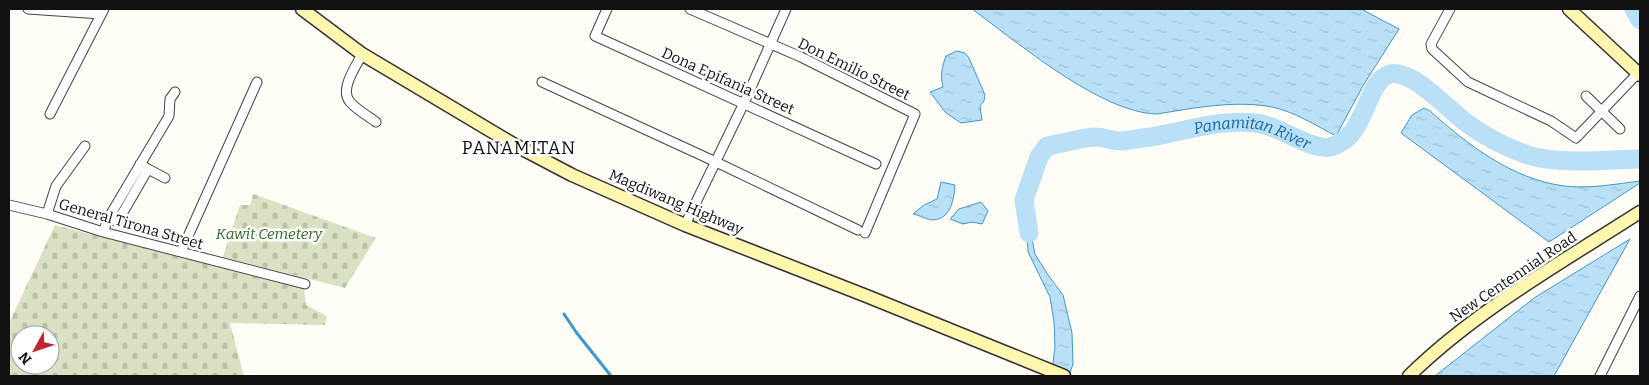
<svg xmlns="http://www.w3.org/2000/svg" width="1649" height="385" font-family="Bitter,serif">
	<defs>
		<pattern id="cemetery-stones" width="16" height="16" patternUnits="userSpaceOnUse" patternTransform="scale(1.25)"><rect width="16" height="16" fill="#d9e3c4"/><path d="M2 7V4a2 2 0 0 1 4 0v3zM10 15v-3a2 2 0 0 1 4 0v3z" fill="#b9c2a7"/></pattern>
		<pattern id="water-ripples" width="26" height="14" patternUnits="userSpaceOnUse" patternTransform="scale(1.25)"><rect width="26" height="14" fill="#b9e0f7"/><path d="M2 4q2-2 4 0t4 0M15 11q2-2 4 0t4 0" fill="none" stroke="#9ebfd3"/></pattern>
	</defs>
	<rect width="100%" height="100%" fill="#fffdf5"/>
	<path fill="url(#cemetery-stones)" fill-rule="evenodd" d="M253,194L376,238L345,288L223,257L240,205H250Z
		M55,225L304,289L306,305L327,316L325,325L230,323L244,376H9V323ZM20,335H50V365H20Z"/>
	<path fill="url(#water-ripples)" stroke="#3f96cf" d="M972,9H1361L1399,29L1364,84L1336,136C1315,125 1295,112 1272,107C1235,100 1194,108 1157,114C1101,113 1017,42 972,9Z
		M957,51L965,53L969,58L985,95L984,101L980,106L982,120L961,123L945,112L930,92L943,87C940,75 942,67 946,56Z
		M1424,108L1430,111C1468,145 1512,179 1564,186C1589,189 1616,184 1640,181V183L1549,242L1401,133L1412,115Z
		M941,182L955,185C954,199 951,219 933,220C927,220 919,215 913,214L924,205L937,199Z
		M981,202L988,211L982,224L972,222L963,224L950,219L959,209Z
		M1026,209L1035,254L1048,275L1063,295L1072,333L1073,364L1069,376L1052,372L1055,346L1054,322L1050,297L1028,252Z
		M1630,239L1554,376H1435L1534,298Z"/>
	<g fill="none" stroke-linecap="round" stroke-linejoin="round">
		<path stroke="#3f96cf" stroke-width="3" d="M564,314L576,332L611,376"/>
		<g stroke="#b9e0f7" stroke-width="19">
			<path d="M1634,9L1640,20"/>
			<path id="s1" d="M1029,233L1024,200L1039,157L1047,146C1063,144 1078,138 1095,137C1104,137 1112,141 1121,141C1131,140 1141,138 1151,137C1186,131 1219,119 1255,123C1277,124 1311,151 1330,147C1368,138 1364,82 1390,74C1393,73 1399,74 1401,75C1418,77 1450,110 1464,121C1483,136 1505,147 1528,155C1559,165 1607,160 1640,159"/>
		</g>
		<defs>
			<path id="street" d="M28,9L101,14
				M607,9L595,36L876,164
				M690,9L801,57L915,114L865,233
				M1450,9L1431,44L1432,49L1468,82L1551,121L1576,138L1638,73
				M362,54C356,67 339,89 350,102C357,110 368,116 376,122
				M542,82L716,162L858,230
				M1586,96L1620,129
				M50,114L104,9
				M148,169L165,178
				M9,205L47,214L103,232L305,284
				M47,214L56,186L85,146
				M109,217L115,221H118L148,169L140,164
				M685,225L744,103L786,9
				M103,232L109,217L169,116L170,99L175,92
				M181,252L257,82
				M1600,376L1640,296"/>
			<path id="secondary" d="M302,9L362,54L513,144L572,175L685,225L869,297L1064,376
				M1569,9L1640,75
				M1409,376C1475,311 1562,262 1640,212"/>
		</defs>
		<use href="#street" stroke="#444" stroke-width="11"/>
		<use href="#secondary" stroke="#333" stroke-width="15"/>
		<use href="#street" stroke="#fff" stroke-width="9"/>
		<use href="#secondary" stroke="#fff6b0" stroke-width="12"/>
	</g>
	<g text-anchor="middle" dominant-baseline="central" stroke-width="5" stroke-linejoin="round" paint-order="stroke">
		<g font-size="15" fill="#111" stroke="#fff">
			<text transform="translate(854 69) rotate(26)">Don Emilio Street</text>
			<text transform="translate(728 81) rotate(24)">Dona Epifania Street</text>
			<text transform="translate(676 202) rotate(23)">Magdiwang Highway</text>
			<text transform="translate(131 224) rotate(16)">General Tirona Street</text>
			<text transform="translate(1513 277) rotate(-34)">New Centennial Road</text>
		</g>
		<g font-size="15" font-style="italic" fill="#2f6b1f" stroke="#fff">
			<text x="269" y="234">Kawit Cemetery</text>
		</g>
		<g font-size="16" font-style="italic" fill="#1768a6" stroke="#fff">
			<text stroke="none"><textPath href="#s1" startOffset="302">Panamitan River</textPath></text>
		</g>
		<g font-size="18" letter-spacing="1" fill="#111" stroke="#fff">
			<text x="519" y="148">PANAMITAN</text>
		</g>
	</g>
	<rect width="1649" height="385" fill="none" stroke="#111111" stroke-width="20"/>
	<g transform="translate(35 350) rotate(230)"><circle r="24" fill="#ffffff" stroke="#a0a0a0"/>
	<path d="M0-4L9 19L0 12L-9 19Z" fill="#c4262e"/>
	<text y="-8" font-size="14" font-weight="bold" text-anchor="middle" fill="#111111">N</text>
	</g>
</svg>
